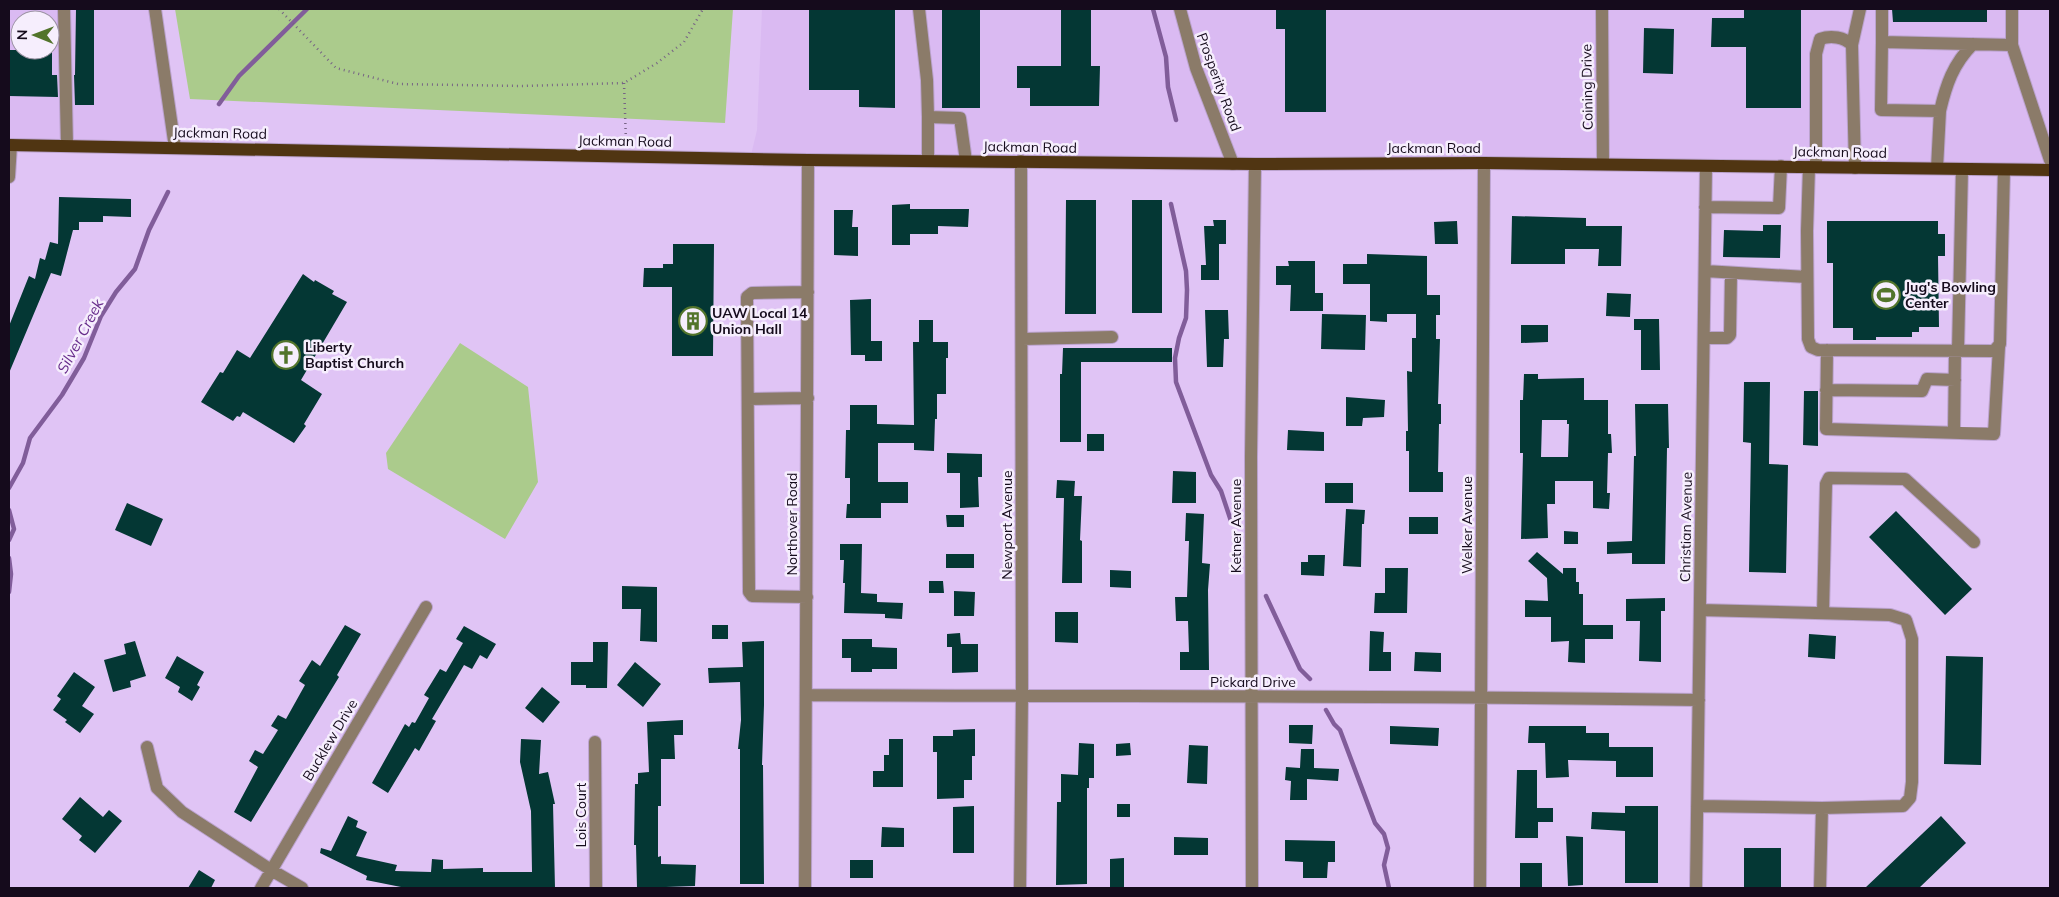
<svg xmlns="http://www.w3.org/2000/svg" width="2059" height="897" font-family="Mulish,sans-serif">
	<rect width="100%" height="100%" fill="#e0c4f5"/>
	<path fill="#dabaf2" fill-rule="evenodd" d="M9,9H155L175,148L9,145ZM20,20H50V50H20Z
		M762,9H2050V170L750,159L757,130Z"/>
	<path fill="#abcb8c" d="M175,9H733L725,123L190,99Z
		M460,343L528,387L538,482L505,539L388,469L386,453Z"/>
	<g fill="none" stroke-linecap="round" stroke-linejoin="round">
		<path stroke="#815d9a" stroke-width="4.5" d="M1153,9L1166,57L1168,87L1176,120
			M219,104L239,76L307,9
			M1171,204L1186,271L1187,290L1186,318L1179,338L1175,358L1176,382L1211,475L1221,491L1231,521
			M9,488L23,463L30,438L62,395L84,358L101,316L116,292L135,269L149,230L168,192
			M9,510L14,529L9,540
			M9,558L11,574L9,592
			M1266,596L1300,669L1310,679
			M1326,710L1334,724L1340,730L1375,823L1384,834L1388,848L1384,865L1389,888"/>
	</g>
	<path fill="#043734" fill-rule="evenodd" d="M76,9H94V105H75L74,75H75Z
		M809,9H895V108L859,107V90H809Z
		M942,9H980V108H942Z
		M1061,9H1091V66H1100L1099,106H1030V88H1017V66H1061Z
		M1276,9H1326V112H1285V29H1276Z
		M1744,9H1801V108H1746V47H1711L1712,18H1744Z
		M1892,9H1987V22H1893Z
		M1644,28L1674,29L1673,74L1643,73Z
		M9,50H52V75H57L58,97L9,96Z
		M59,197L131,199V217L103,216V222H79V230H73L61,276L51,273L9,373V326L29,276L35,279L40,258L45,260L50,242L58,244Z
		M1066,200H1096V314H1065Z
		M1132,200H1162V313H1132Z
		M910,204V209H969L968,227L938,226V234H910V245H892V205Z
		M834,210H853L852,227H858V256L834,255Z
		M1512,216L1586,218V226H1622L1621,266H1598L1599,249H1565V264H1511Z
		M1213,220H1226V244H1219V280H1201V265H1206L1204,226H1214Z
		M1457,221L1458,244H1435L1434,222Z
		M1827,221H1938V234H1945V256H1938L1939,327H1919V332H1912V337H1876V340H1853V328H1833V263H1827Z
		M1763,225H1781L1780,258L1723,257L1724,230L1763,231Z
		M673,244H714L713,356H672V287H643L644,268H663V264H673Z
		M1367,254L1427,256V295H1440V315H1436V339H1440L1438,404H1441V424H1439L1438,472H1443V492H1409V451H1406V431H1408L1407,371L1412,372V338H1416V314H1387V322L1370,321V284H1343V264H1367Z
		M1288,261H1315V293H1323V311H1290L1291,285H1276V266H1289Z
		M303,274L314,282L315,280L334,291L332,294L347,302L301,380L322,394L304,424L306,426L294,443L243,412L240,417L237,416L233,421L201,402L220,372L223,373L237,350L250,358Z
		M1607,293L1631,294L1630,317L1606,316Z
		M871,299V341H882V361H865V355H851L850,300Z
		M1205,310H1228L1229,339H1224L1223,367H1207Z
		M1322,314L1366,315L1365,350L1321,349Z
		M1634,319H1659L1660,370H1641V330H1634Z
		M919,320H933V342H948V358H946V394H937V419H935L934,451L914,450V443H878V482H908V503H881V518H846L847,504H850V478H845L846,430H850V405H877V424L914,425L913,342H919Z
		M1521,325H1548V342L1521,343Z
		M1063,348H1172V362H1081V442H1060V374H1062Z
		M1524,374H1538V379L1584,378V400H1608V434H1611L1612,453H1608L1607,493H1610L1609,509L1593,508V481H1555V504H1547L1548,538L1521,539L1523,453H1520V400H1523ZM1542,420H1567V424H1569L1568,457H1541Z
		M1744,382H1770L1769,464L1788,465L1786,573L1749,572L1751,443L1743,442Z
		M1804,391H1818V446L1803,445Z
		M1346,397L1385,400L1384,417L1363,418L1362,426H1346Z
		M1635,404H1668L1669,448H1667L1665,564H1632V553L1607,554V542L1632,541L1634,456H1636Z
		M1288,430L1324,432V451L1287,450Z
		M1087,434H1104V451H1087Z
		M947,453L982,454V477H978L979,507L960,508V473H947Z
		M1173,471L1196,472V503H1172Z
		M1057,480L1075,481L1074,496H1082L1080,540L1082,541V583H1062L1064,498H1056Z
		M1325,483H1353V503H1325Z
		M127,503L163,519L151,546L115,530Z
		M1346,509L1365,510L1364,524H1362L1361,567L1343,566Z
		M1896,511L1972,589L1945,615L1869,537Z
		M1186,513L1204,514L1202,563L1210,564L1208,590L1209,670H1180V652H1189L1188,621H1176L1175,597H1187L1189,541H1185Z
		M946,515H964V527H947Z
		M1409,517H1438V534H1409Z
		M1564,531L1578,532V544H1564Z
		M840,544H862L861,593L877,594V602L903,603L902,619L885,618V614L844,613L845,583H843L844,560H840Z
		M1537,552L1563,574V568H1576V582H1579V594H1583V625H1613V639H1585V663L1568,662L1569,641L1551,642V617H1525V600L1548,601L1547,578L1528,561Z
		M946,554H974V568H946Z
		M1308,555H1325L1324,576L1301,575V562H1308Z
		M1385,568H1408L1407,613H1374L1375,593H1385Z
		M1110,570L1131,571V588L1110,587Z
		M929,581H943L944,593H929Z
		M622,586L657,587V642L640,641L641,609H622Z
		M954,591L975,592L974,616H954Z
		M1665,598V611H1661V662L1639,661L1640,621H1626V599Z
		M1055,612H1078V643L1055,642Z
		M345,625L361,634L337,675L339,677L251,822L234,812L258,767L249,761L255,750L263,754L278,730L271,726L278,715L286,719L305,685L299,681L312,660L320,666Z
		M712,625H728V639H712Z
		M464,626L496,644L487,659L480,655L472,669L464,665L432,719L436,721L419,751L415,748L388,793L372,783L405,724L409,727L412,722L415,723L429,698L424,695L440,669L446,672L463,643L456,639Z
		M1370,631L1384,632L1383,652H1391V671H1369Z
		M960,633L961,644H978V672L952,673V647H947V634Z
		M1809,634L1836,636L1835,659L1808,657Z
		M842,639H872V647L897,648V669H872V672H851V658H842Z
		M135,641L146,676L130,681L131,687L113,692L104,660L126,654L124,644Z
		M764,641V705L762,765H763L764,884H740V749H738L741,720L740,682L709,683L708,668L743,667L742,642Z
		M593,642H608L607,688H586V685H571V662H593Z
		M1415,652L1441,653V672L1414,671Z
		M177,656L204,672L197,685L200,687L192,701L178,692L180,687L165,678Z
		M1946,656L1983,657L1981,765L1944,764Z
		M635,662L661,684L643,707L617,685Z
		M74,672L95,687L82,706L94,714L80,733L65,722L67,720L53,710L61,699L57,696Z
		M542,687L560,702L543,723L525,708Z
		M683,720V735H674L675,759H661V806H658V857L661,856V864L696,865L695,886L637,888L636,845H634L635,784H638V773L649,772L647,722Z
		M1289,725H1313L1312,744L1289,743Z
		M1390,726L1439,728L1438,746L1390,744Z
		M1529,726H1586V733H1609V747H1653V777H1616V761L1568,760L1569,777L1546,778L1545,743H1528Z
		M975,729V756H972V780H964V798L937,799V752H933V736H953V730Z
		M521,739L541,740L539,774L548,772L555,804H553L555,888H406L366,880L367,876L320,853L321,848L331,851L348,816L358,821L356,827L367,832L356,856L397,865L395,871L431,872L432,859L443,860V869L483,868V872H532L531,811L520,762Z
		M889,739H903V787H873V771H884V755H889Z
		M1079,743L1094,744V778H1089V788H1087V884L1056,885L1057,802H1061V774L1078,775Z
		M1130,743L1131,755L1116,756V744Z
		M1189,745L1208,746L1207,784L1187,783Z
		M1301,749H1314V768L1339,769L1338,781L1307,779V800H1290L1291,781L1285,780L1286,767L1300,768Z
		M1517,770H1537V808H1553V822H1538V838H1515Z
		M80,797L103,817L109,810L122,821L95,853L79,840L82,836L62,819Z
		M1117,804H1130V817H1117Z
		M974,806V853H953V807Z
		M1625,806H1658V883H1625V831L1591,829L1592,812L1625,813Z
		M1941,816L1966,843L1919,888H1865Z
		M882,827L904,828V847H881Z
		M1566,836L1583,837V885L1568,886Z
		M1174,837L1208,838V855H1174Z
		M1285,840L1335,841V862H1328L1327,878H1303V862L1285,861Z
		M1744,848H1781V888H1744Z
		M1124,858V888H1110V859Z
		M850,860H873V878H850Z
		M1520,863H1542V888H1520Z
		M199,870L215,880L211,888H188Z"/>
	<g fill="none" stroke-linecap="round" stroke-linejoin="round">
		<defs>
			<path id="minor" d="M64,9L67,146
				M155,9L175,148
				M919,9L927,80L928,117
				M1180,9L1196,68L1233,164
				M1602,9L1603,164
				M1882,9V42
				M2012,9V45L2050,160
				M1852,45L1860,9
				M1940,111C1946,85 1953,64 1973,44
				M928,161V117L960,118L966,161
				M1809,167L1807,231L1808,339L1811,347L1818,350L1994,351L2000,344L2004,170
				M1816,167V54L1820,39C1831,35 1844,37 1852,45L1855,168
				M1937,168L1940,111L1881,110L1882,42L2012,45
				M9,177L11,145
				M1705,207L1779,208L1781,166
				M1705,271L1807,277
				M1704,338H1727L1730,335L1731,273
				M1022,339L1112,337
				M1827,350L1826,429L1994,434L1999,347
				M1958,351L1962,169
				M1826,390L1922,391L1927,379L1955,380
				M748,399L808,398
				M1954,433L1955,351
				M807,597L752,596L749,592L747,297L752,293L808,292
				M1700,610L1890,615L1906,620L1912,639V782L1910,798L1903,806L1822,808
				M1823,613L1826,484L1829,478L1905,479L1974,542
				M807,695C1104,697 1401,695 1699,700
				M595,742L596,888
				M147,747L157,788L182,812L271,870L302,888
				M1697,806L1822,808L1820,888
				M261,888L426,607
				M805,888L808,160
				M1020,888L1022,696L1021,161
				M1252,888L1251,457L1255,164
				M1480,888L1484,163
				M1696,888L1706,166"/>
			<path id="major" d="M9,145L808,160L1255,164L1484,163L2050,170"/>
		</defs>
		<use href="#minor" stroke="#bba3ce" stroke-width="14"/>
		<use href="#major" stroke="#bba3ce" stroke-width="14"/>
		<path stroke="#766384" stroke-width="2.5" stroke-dasharray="1 4" stroke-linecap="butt" d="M279,9L336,68L398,84L522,86L624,83L657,63L684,42L703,9
			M624,83L626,142"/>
		<use href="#minor" stroke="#8b7b69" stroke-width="12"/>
		<use href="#major" stroke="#503512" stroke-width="12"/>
	</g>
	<defs>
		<symbol id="stadium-ring" viewBox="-11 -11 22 22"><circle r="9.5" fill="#f6eefd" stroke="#52742b" stroke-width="1.5"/><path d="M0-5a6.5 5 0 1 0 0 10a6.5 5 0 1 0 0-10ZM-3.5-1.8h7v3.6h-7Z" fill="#52742b"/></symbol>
		<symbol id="building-ring" viewBox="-11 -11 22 22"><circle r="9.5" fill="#f6eefd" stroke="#52742b" stroke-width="1.5"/><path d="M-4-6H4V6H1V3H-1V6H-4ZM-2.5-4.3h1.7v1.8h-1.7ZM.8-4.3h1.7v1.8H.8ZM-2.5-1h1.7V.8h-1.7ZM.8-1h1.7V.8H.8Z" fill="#52742b"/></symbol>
		<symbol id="church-ring" viewBox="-11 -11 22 22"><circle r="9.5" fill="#f6eefd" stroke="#52742b" stroke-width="1.5"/><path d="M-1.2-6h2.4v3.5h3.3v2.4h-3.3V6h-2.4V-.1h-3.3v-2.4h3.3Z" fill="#52742b"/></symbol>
	</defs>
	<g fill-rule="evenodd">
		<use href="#stadium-ring" x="1870" y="279" width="32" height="32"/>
		<use href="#building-ring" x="677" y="305" width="32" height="32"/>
		<use href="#church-ring" x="270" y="339" width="32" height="32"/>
	</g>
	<g text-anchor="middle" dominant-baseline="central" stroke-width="5" stroke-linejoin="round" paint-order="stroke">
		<g font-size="14" fill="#150b1c" stroke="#f6eefd">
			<text transform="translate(1219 82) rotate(70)">Prosperity Road</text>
			<text transform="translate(1587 87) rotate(-91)">Coining Drive</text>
			<text transform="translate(220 133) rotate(1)">Jackman Road</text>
			<text transform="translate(625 141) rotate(1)">Jackman Road</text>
			<text transform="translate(1030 147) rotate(1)">Jackman Road</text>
			<text x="1434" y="148">Jackman Road</text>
			<text transform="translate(1840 152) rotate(1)">Jackman Road</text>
			<text transform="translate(792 524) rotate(-90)">Northover Road</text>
			<text transform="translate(1007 525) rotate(-90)">Newport Avenue</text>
			<text transform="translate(1467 525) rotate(-90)">Welker Avenue</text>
			<text transform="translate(1236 526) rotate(-90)">Ketner Avenue</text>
			<text transform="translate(1686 527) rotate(-89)">Christian Avenue</text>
			<text x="1253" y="682">Pickard Drive</text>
			<text transform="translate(330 740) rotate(-59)">Bucklew Drive</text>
			<text transform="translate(581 815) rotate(-90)">Lois Court</text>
		</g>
		<g font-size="14" font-weight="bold" fill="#150b1c" stroke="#f6eefd" text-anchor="start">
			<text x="1905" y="287">Jug's Bowling<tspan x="1905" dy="16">Center</tspan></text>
			<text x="712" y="313">UAW Local 14<tspan x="712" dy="16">Union Hall</tspan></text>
			<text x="305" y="347">Liberty<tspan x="305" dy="16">Baptist Church</tspan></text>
		</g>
		<g font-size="15" font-style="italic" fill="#672c8b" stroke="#f6eefd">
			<text transform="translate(80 336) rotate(-62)">Silver Creek</text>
		</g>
	</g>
	<rect width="2059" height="897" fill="none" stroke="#150b1c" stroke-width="20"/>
	<g transform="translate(35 35) rotate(271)"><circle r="24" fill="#f6eefd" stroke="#9c93a3"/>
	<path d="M0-4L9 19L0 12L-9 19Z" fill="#52742b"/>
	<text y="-8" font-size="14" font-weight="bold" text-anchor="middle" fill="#150b1c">N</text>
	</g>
</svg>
